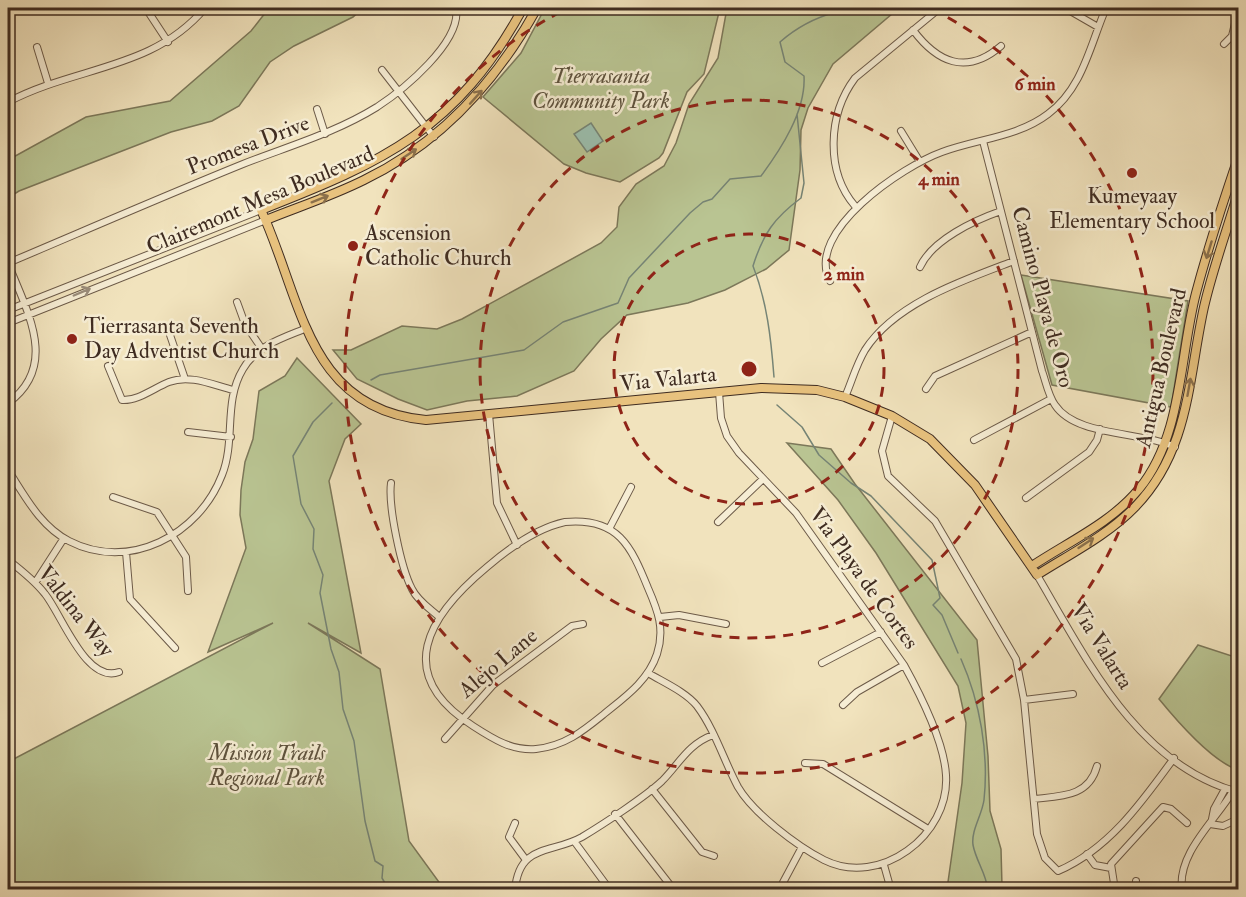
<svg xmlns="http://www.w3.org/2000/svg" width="1246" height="897" font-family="'IM FELL Double Pica',serif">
	<rect width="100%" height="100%" fill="#f1e3bd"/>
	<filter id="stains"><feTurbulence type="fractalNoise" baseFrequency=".00333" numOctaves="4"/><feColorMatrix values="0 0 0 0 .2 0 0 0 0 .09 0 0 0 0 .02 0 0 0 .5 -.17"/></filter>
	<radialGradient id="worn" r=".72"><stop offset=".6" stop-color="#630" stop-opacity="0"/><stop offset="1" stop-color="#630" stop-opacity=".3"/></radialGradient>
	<path fill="#b9c492" stroke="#7c785a" stroke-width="1.5" d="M269,8H363L353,17L294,46L270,62L239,106L212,121L171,132L19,191L8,198V160L86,117L170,101L251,31Z
		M545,8H720L704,74L687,92L663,153L659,158L620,182L586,173L564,164L483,97L521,53Z
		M727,8H899L833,64L808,108L801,130L800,170L789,250L766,269L725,290L688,303L627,315L601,339L574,371L517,396L467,401L427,410L398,399L357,379L333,350H351L402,326L437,329L462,319L601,243L617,227L619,207L636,184L664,166L676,143L689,104L718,58Z
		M1021,275L1188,301L1171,407L1052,385Z
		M297,358L361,424L345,439L329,481L361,653L308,623L380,669L409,841L444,889H8V762L273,623L208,652L246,548L240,515L241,490L245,462L253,439L259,391L285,376Z
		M787,443L831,449L855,484L977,640L988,756L990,811L1001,849L1002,886L1004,889H947L962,783L966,723L958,686L876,553L838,500Z
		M1198,645L1238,658V770C1212,761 1177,721 1159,699Z"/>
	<path fill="#9bbead" stroke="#768475" stroke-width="1.5" d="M591,123L603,141L587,152L574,134Z"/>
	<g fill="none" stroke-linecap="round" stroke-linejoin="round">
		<path stroke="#768475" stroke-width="1.5" d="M774,377C771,338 767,302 753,266C763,234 774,218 801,198L804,183L797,114
			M371,380L380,375L524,350L563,322L618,303L629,278L690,213L703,202L712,199L730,179L761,176C781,149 806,111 804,76L785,62L780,42C797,27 814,18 836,12
			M332,403L313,422L293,456L301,504L314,529L313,549L323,575L320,593L331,649L339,672L343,709L354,741L365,821L375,861L383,866L382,878L389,890
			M777,405L802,427L819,455L851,483L871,496L932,560L940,598L933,605L942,615L958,653
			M961,659C980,702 989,753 984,800C982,815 971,830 973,845C976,861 986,873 988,890"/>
		<defs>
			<path id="minor" d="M1065,8L1098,27
				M147,10L168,42
				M913,30C937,62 966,76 1001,46
				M1224,44L1232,36L1238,11
				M37,47L48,83
				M382,70L434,137
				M8,102C76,66 153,70 205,8
				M317,109L325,134
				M901,131L920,162
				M983,141L1042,371C1046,382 1048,395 1055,405C1076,437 1141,431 1175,447
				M855,206C825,171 828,114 855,78L940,8
				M8,263C86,230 164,196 243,164C289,146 335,133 377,107C403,90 462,42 456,8
				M8,263C26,310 60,365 8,403
				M920,267C932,240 975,220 1001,211
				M830,281C804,232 903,166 942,152C977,139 1018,137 1048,114C1083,88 1090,45 1106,8
				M237,302L245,324L262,349
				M8,310L261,210
				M8,323L266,220
				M170,335L185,379
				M108,366L122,400C138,401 154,388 169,382C190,374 213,385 233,390
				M926,389L935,376L1032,332
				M845,397C852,381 856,365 865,350C895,303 964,280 1014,261
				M489,414L497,503L517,545
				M892,416L882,451L888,476L935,521L1016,659L1024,700L1037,834L1045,858L1058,871C1109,849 1142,802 1174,758
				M188,432L231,437
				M974,440L1051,399
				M8,470C25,496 40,526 69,541C129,572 199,535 222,475C236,440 223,402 243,369C257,345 283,338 307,328
				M391,483C388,506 401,568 412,589C417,600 429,608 438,616
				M113,497L157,512L186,557L188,591
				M1026,498L1089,452L1097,440L1100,429
				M565,522C618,517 631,546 648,588C658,611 665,629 657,654C648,681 625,697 604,714C583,731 565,746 536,749C512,751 493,739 473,726C392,674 428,616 487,567C508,549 537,528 565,522Z
				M718,522L763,479
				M609,529L631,487
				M126,552L130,599L175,648
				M8,560C21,570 35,581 45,594C62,615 86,684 119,672
				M1037,575C1086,658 1137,765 1238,792
				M35,583L64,538
				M660,617L679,615L726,624
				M822,663L881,632
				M648,673C663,682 686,692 697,706C715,730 724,761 738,787C753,813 797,846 824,860C880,888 950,835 946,775C944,741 920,694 904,665L796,513L739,453L727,436L721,418L719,392
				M1024,700L1073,694
				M843,705L857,692L904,665
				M445,739L493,685L572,626L583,624
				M805,763L823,764L928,829
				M652,789L702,852L714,856
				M1034,799C1061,796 1089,797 1097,766
				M615,814L674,890
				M515,823L509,837L526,860
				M1210,824L1223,826L1238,819
				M1211,824L1214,809L1225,789
				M574,841L610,890
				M1087,854L1095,865L1111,868
				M884,865L891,890
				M515,890C519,843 552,854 582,837C602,825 645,797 662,781C679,764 688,744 713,735
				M779,890L802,847
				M1115,890L1111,864L1163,807L1171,809L1187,823
				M1135,890L1136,881
				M1182,890C1177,853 1216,820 1233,791"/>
			<path id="major" d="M523,8C457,129 384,162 261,210C302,298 306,409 426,420L761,388L817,390L845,397L892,416L930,439L975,485L1037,575C1070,554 1108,535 1135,507C1190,450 1188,379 1204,307C1213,268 1227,230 1238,193
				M266,220C298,207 332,196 364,180C441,143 496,82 537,8
				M1032,566C1068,542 1111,523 1139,489C1183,435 1179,358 1196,293C1208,248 1223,202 1238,158"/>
		</defs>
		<use href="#minor" stroke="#6c5a48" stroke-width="8"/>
		<use href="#major" stroke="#3f2c21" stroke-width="10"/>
		<use href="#minor" stroke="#f6edd4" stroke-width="6"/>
		<use href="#major" stroke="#e8c27e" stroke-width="8"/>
	</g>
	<defs><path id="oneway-shaft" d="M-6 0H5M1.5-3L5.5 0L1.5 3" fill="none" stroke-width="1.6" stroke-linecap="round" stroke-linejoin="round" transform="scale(1.5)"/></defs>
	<g stroke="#8b704b">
		<use href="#oneway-shaft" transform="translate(476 97) rotate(-48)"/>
		<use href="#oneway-shaft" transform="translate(409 154) rotate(-34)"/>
		<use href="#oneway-shaft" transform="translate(320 199) rotate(-22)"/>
		<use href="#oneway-shaft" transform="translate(1209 250) rotate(107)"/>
		<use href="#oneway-shaft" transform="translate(1189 387) rotate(-80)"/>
		<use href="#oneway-shaft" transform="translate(1086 543) rotate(-33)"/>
	</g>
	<use stroke="#9a8c7a" href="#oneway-shaft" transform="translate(82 292) rotate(-23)"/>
	<g fill="none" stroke="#8f2418" stroke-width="3" stroke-dasharray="10 8">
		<circle cx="749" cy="369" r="135"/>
		<circle cx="749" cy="369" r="269"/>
		<path d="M932 9A404 404 0 1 1 566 9"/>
	</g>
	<g fill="#8f2418" stroke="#f6edd4" stroke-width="2">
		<circle cx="1132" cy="173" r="6"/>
		<circle cx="353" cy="246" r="6"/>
		<circle cx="72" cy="339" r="6"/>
	</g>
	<g text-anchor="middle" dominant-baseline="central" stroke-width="5" stroke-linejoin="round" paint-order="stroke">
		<g font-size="22" font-style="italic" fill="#5e523d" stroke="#f6edd4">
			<text x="601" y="76">Tierrasanta<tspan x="601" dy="25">Community Park</tspan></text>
			<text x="267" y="753">Mission Trails<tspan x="267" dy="25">Regional Park</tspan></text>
		</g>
		<g font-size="22" fill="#3f2c21" stroke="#f6edd4">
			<text transform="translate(248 145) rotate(-21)">Promesa Drive</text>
			<text transform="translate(260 200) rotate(-23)">Clairemont Mesa Boulevard</text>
			<text transform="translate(1043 297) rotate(75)">Camino Playa de Oro</text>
			<text transform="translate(1161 368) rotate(-77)">Antigua Boulevard</text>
			<text transform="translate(668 379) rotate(-6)">Via Valarta</text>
			<text transform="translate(864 578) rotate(54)">Via Playa de Cortes</text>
			<text transform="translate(76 611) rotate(52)">Valdina Way</text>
			<text transform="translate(1102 646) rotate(58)">Via Valarta</text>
			<text transform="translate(498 663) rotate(-40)">Alejo Lane</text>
		</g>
		<g font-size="22" fill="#3f2c21" stroke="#f6edd4" text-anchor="start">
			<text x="1132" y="196" text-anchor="middle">Kumeyaay<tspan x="1132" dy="25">Elementary School</tspan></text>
			<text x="365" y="233">Ascension<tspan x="365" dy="25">Catholic Church</tspan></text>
			<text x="84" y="326">Tierrasanta Seventh<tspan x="84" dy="25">Day Adventist Church</tspan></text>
		</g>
	</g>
	<circle cx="749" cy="369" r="9" fill="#8f2418" stroke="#f6edd4" stroke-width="3"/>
	<g font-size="18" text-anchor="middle" font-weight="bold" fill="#8f2418" stroke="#f6edd4" stroke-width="5" stroke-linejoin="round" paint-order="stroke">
		<text x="1035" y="90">6 min</text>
		<text x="939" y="185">4 min</text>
		<text x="844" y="280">2 min</text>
	</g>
	<rect width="1246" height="897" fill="none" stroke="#f1e3bd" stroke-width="30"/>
	<rect x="9" y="9" width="1228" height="879" fill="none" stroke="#3f2c21" stroke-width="3"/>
	<rect x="15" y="15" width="1216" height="867" fill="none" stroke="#3f2c21" stroke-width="1.5"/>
	<rect width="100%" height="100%" filter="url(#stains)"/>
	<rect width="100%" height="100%" fill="url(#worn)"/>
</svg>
